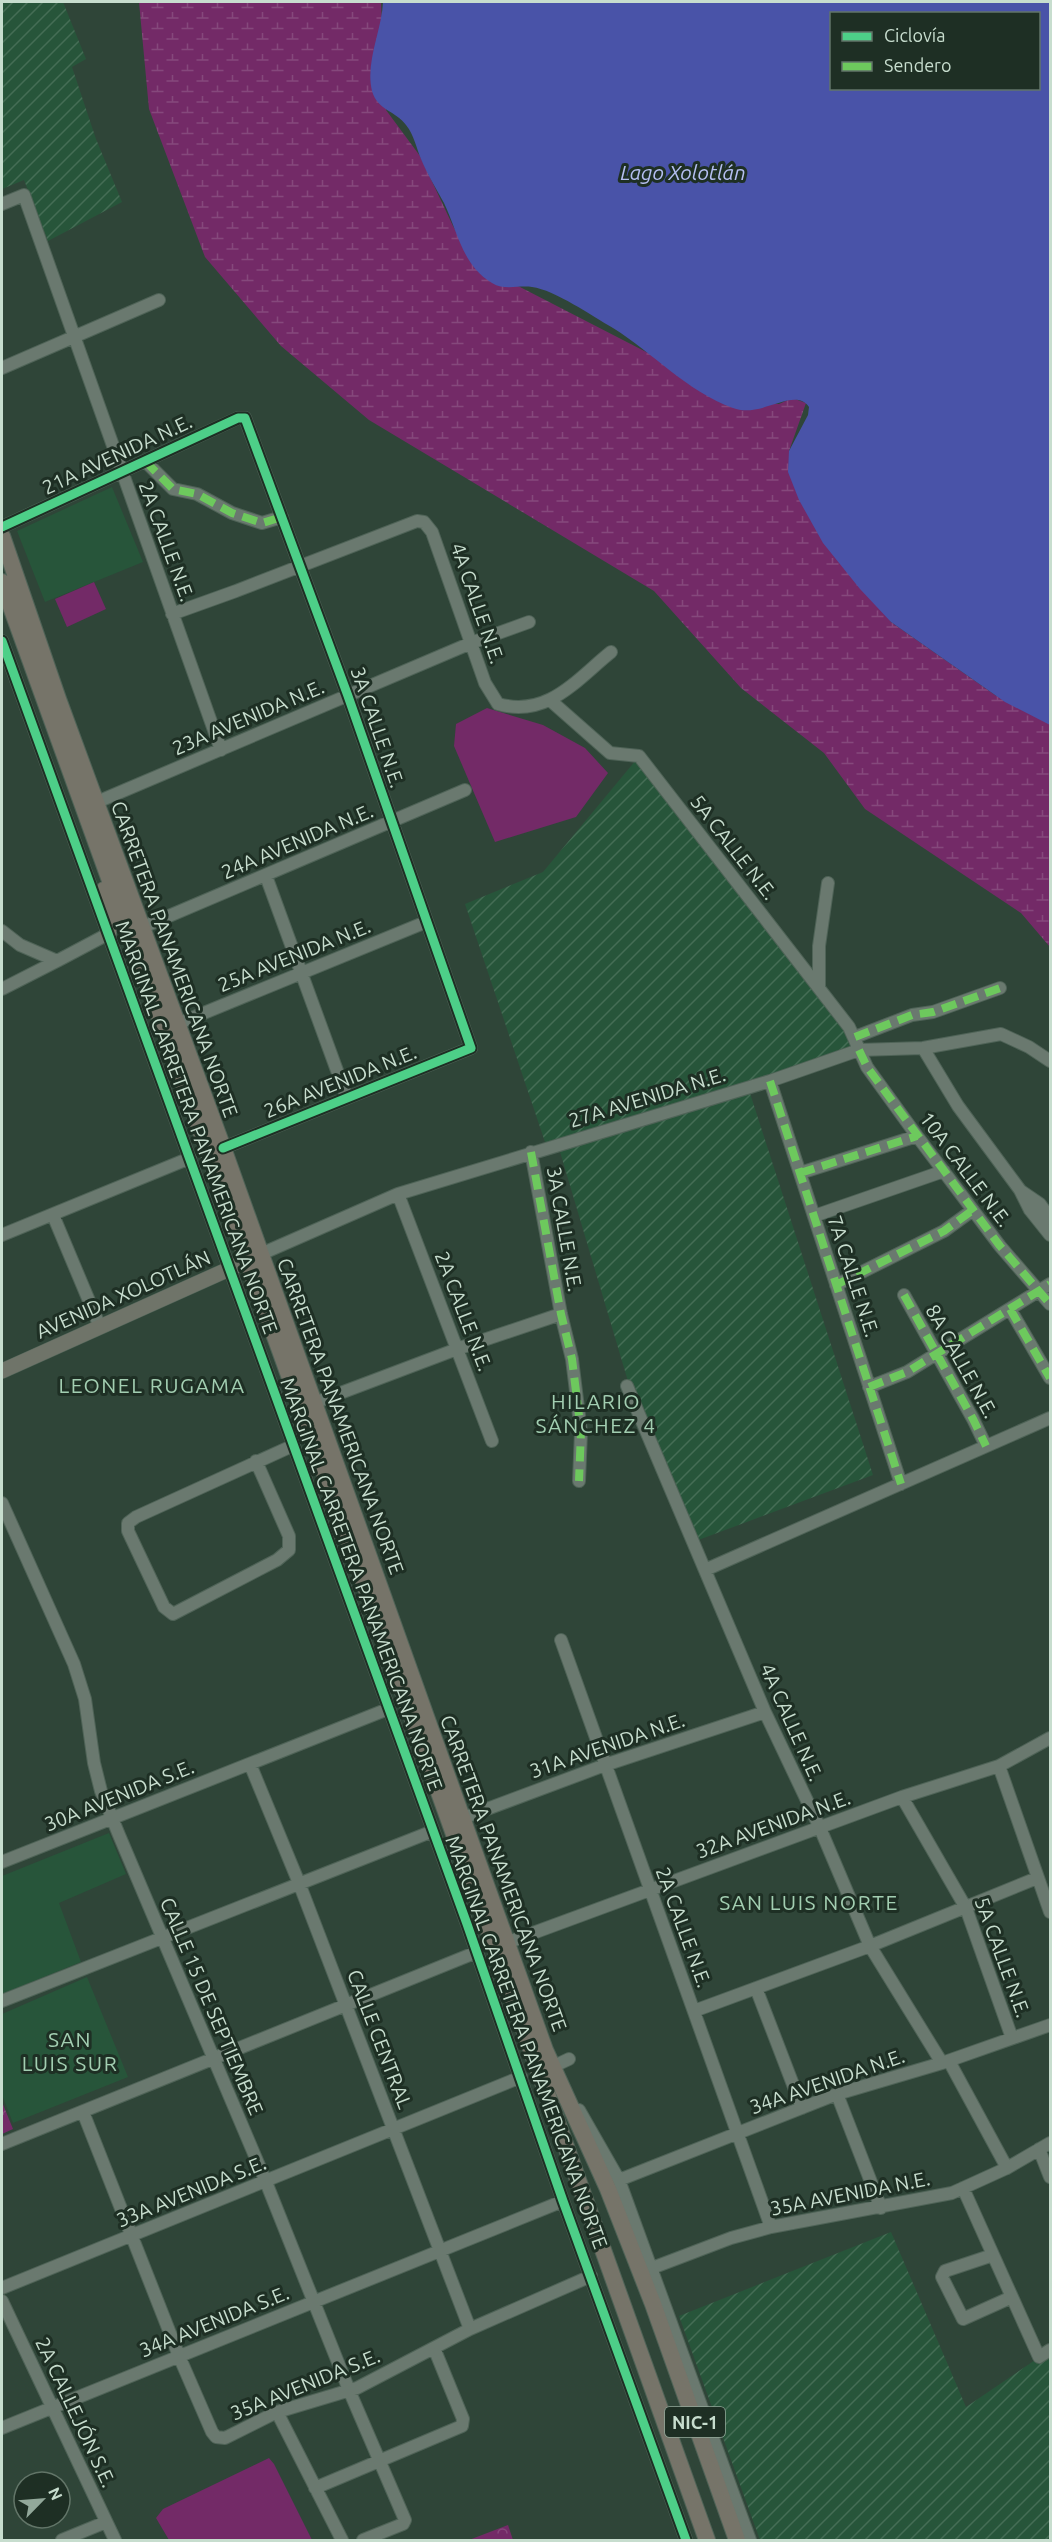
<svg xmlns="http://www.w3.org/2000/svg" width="1052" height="2542" font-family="Ubuntu,sans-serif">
	<defs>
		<pattern id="industrial-furrows" width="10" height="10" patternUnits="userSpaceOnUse" patternTransform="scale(1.5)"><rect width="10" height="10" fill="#27553a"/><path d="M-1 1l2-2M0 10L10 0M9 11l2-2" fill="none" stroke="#456d55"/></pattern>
		<pattern id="wetland-marsh" width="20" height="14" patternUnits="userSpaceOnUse" patternTransform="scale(1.5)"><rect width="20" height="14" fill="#732a67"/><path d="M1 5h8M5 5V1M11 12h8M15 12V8" fill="none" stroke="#85487c"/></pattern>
		<pattern id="park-crowns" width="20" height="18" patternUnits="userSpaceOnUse" patternTransform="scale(1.5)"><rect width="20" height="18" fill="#732a67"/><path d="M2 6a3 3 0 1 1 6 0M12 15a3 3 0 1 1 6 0" fill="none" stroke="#85487c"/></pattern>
	</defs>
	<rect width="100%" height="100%" fill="#2f4538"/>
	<path fill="#27553a" d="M112,487L143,562L45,602L17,531Z
		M109,1833L126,1874L59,1903L81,1962L2,1994V1876Z
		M87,1977L128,2077L13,2123L2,2095V2014Z"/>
	<path fill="url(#industrial-furrows)" d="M2,2H63L86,59L72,67L96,139L122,202L48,241L24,180L2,189Z
		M636,760L855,1037L859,1050L748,1087L873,1475L693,1542L635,1405L558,1145L547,1148L465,904L543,872Z
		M891,2232L966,2407L1050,2350V2540H760L679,2316Z"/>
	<path fill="#732a67" d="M94,582L106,609L67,627L55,599Z
		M487,708L543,725L585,748L608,773L576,817L495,842L454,746L456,724Z
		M269,2458L274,2464L312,2540H169L156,2518L163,2509Z"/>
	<path fill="url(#wetland-marsh)" d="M139,2H381L386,110L420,156L453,226L479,271L520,287L654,356L717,400L779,404L792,398L806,403L789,451L891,622L995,695L1050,723V947L1021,913L865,809L824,753L741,688L654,591L369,420L281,346L205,257L149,109Z"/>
	<path fill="url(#park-crowns)" d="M2,2102L13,2129L2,2134Z
		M508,2525L513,2540H469Z"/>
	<path fill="#4953a8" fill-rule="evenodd" d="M383,2H1050V725L1005,702L891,622L860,589L823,543L799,500L788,472L789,451L808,415L809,407C794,386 761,419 733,408C688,392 653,353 613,328C592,316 555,290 532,287C518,285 505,291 492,283C462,265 458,232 444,203C436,188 427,174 421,159C416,147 414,135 406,125C396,111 377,110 372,91C365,62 382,30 383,2ZM832,14H1038V88H832Z"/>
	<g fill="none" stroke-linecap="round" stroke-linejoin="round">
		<defs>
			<path id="minor" d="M2,204L24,195L221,750
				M2,368L159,300
				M145,461L173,489L197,494L232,513L262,523L282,517
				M2,527L238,418H245L348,696L471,1048L223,1148
				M172,614L236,591L417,521L424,522L432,532L485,683L498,704C548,718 576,680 611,652
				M2,641L467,1924L563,2201L686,2540
				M551,701L610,753L639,756L849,1027L867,1067L917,1136L1000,1246L1050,1304
				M90,805L471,643L529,622
				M266,876L347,1098
				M143,927L465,790
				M2,931L20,945L57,961L108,934
				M819,988V946L828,883
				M2,989L57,961
				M177,1024L426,922
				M855,1037L912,1015L933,1012L1000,988
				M923,1048L958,1106L1020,1190L1030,1210L1050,1235
				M770,1081L901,1484
				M531,1152L561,1314L572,1359L581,1432L579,1481
				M800,1173L917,1136
				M1021,1191L1040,1204L1050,1218
				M398,1194L492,1441
				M53,1215L100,1327
				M814,1216L944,1171
				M2,1235L190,1158
				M261,1254L398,1194L770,1081L859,1050L923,1048L1001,1034L1029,1047L1050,1061
				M836,1285L944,1231L973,1210
				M904,1295L973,1419L986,1446
				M1010,1309L1050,1378
				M627,1386L765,1712L820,1828L870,1946L942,2063
				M869,1387L907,1372L1050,1284
				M314,1403L457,1349L561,1314
				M256,1461L289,1536V1550L277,1560L173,1614L164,1607L128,1531V1523L136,1517L292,1446
				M2,1503L74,1664L85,1699L94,1763L101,1791L119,1835L266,2182L349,2390L405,2520L403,2524L363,2540
				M705,1570L1050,1418
				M561,1640L771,2227
				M250,1764L299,1883L470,2329
				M999,1766L1050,1912
				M902,1797L966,1908L1012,2038
				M463,1818L605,1765L765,1712
				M2,1862L388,1709
				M506,1943L902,1797L999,1766L1050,1738
				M756,1988L802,2108
				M2,2001L433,1831
				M694,2011L870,1946L1037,1878
				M949,2061L1007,2168
				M556,2073L552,2067L569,2059
				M837,2094L881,2208
				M579,2110L619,2180L750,2540
				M83,2112L179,2356L212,2432L216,2437L225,2438L277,2412L357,2388L470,2329L591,2276
				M2,2144L477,1952
				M1039,2149L1050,2177
				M619,2180L837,2094L942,2063L1050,2025
				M963,2188L1039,2357L1050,2350
				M993,2255L945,2271L942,2277L963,2319L1012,2297
				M652,2268L731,2238L771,2227L952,2193L1007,2168L1050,2143
				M2,2288L521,2077
				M2,2301L115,2540
				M277,2412L342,2540
				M2,2428L563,2201
				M315,2488L462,2426L463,2419L434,2348
				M62,2540L106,2522"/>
			<path id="major" d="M2,1371L258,1256"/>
			<path id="highway" d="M2,536L58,699L223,1148L545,2050L608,2189L653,2304L737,2540
				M2,582L345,1530L707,2540
				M104,890L109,918L108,934"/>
		</defs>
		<use href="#minor" stroke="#4f6357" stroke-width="14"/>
		<use href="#major" stroke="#4f6357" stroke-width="16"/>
		<use href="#highway" stroke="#4f6357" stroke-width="18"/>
		<use href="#minor" stroke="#6a796f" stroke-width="12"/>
		<use href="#major" stroke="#6f7469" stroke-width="15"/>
		<use href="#highway" stroke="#767469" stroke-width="16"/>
		<path stroke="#6dc95d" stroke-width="8" stroke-dasharray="15 8" stroke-linecap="butt" d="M145,461L173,489L197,494L232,513L262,523L282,517
			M855,1037L912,1015L933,1012L1000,988
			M859,1050L867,1067L1000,1246L1050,1304
			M770,1081L901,1484
			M531,1152L561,1314L572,1359L581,1432L579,1481
			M800,1173L917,1136
			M836,1285L944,1231L973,1210
			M904,1295L973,1419L986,1446
			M1010,1309L1050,1378
			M869,1387L907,1372L1050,1284"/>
		<defs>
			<path id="cycleway" d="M2,527L238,418H245L348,696L471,1048L223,1148
				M2,641L467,1924L563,2201L686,2540"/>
		</defs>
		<use href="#cycleway" stroke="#1e2f24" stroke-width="13"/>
		<use href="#cycleway" stroke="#4dcf88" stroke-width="9"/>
	</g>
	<g text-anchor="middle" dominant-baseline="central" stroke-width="6" stroke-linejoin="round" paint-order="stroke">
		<rect fill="#1e2f24" stroke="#94a99b" stroke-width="1.5" x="665" y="2407" width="60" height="30" rx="4.5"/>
		<g font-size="18" font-weight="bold" fill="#c7ddce">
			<text x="695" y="2422">NIC-1</text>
		</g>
		<g font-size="20" fill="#c7ddce" stroke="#1e2f24">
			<text transform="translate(117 454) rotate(-25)">21A AVENIDA N.E.</text>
			<text transform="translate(167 541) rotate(70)">2A CALLE N.E.</text>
			<text transform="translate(478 603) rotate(71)">4A CALLE N.E.</text>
			<text transform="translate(248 717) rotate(-23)">23A AVENIDA N.E.</text>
			<text transform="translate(378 727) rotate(71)">3A CALLE N.E.</text>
			<text transform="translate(297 841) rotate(-23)">24A AVENIDA N.E.</text>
			<text transform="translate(734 847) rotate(52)">5A CALLE N.E.</text>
			<text transform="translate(294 955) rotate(-22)">25A AVENIDA N.E.</text>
			<text transform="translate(175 959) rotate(70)">CARRETERA PANAMERICANA NORTE</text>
			<text transform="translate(340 1081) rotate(-22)">26A AVENIDA N.E.</text>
			<text transform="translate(647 1097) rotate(-17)">27A AVENIDA N.E.</text>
			<text transform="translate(197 1127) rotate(70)">MARGINAL CARRETERA PANAMERICANA NORTE</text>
			<text transform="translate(966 1169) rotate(53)">10A CALLE N.E.</text>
			<text transform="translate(565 1229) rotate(80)">3A CALLE N.E.</text>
			<text transform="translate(854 1276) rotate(72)">7A CALLE N.E.</text>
			<text transform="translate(123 1294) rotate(-24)">AVENIDA XOLOTLÁN</text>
			<text transform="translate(464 1311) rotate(69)">2A CALLE N.E.</text>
			<text transform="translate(962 1361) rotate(61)">8A CALLE N.E.</text>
			<text transform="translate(341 1416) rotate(70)">CARRETERA PANAMERICANA NORTE</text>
			<text transform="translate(362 1584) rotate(70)">MARGINAL CARRETERA PANAMERICANA NORTE</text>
			<text transform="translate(792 1722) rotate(66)">4A CALLE N.E.</text>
			<text transform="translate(607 1745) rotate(-19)">31A AVENIDA N.E.</text>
			<text transform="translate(119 1795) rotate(-22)">30A AVENIDA S.E.</text>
			<text transform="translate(773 1824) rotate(-20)">32A AVENIDA N.E.</text>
			<text transform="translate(504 1873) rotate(70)">CARRETERA PANAMERICANA NORTE</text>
			<text transform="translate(684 1927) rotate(70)">2A CALLE N.E.</text>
			<text transform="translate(1003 1957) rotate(70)">5A CALLE N.E.</text>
			<text transform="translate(212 2006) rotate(67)">CALLE 15 DE SEPTIEMBRE</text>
			<text transform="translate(380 2039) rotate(69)">CALLE CENTRAL</text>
			<text transform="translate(527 2042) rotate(70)">MARGINAL CARRETERA PANAMERICANA NORTE</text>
			<text transform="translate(827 2081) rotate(-19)">34A AVENIDA N.E.</text>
			<text transform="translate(191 2191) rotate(-22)">33A AVENIDA S.E.</text>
			<text transform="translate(850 2193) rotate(-11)">35A AVENIDA N.E.</text>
			<text transform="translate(214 2321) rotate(-22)">34A AVENIDA S.E.</text>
			<text transform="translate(305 2384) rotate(-22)">35A AVENIDA S.E.</text>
			<text transform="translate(76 2412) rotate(65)">2A CALLEJÓN S.E.</text>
		</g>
		<g font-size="21" font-style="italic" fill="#b5bff1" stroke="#1e2f24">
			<text x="683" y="172">Lago Xolotlán</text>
		</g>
		<g font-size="21" letter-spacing="1.5" fill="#a2ceb1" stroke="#1e2f24">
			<text x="152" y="1385">LEONEL RUGAMA</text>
			<text x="596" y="1401">HILARIO<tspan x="596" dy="24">SÁNCHEZ 4</tspan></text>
			<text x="809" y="1902">SAN LUIS NORTE</text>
			<text x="70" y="2039">SAN<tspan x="70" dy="24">LUIS SUR</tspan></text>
		</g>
	</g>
	<rect width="1052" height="2542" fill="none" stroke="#c7ddce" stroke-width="6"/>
	<rect x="830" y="12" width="210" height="78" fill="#1e2f24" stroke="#627568" stroke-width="1.5"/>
	<rect x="842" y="32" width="30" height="9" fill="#4dcf88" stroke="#627568" stroke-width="1.5"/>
	<text x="884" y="42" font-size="18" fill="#c7ddce">Ciclovía</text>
	<rect x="842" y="62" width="30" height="9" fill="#6dc95d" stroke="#627568" stroke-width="1.5"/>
	<text x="884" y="72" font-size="18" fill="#c7ddce">Sendero</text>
	<g transform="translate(42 2500) rotate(65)"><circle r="28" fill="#1e2f24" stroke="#627568" stroke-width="1.5"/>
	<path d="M0-4.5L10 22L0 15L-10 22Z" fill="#92a89a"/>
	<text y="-9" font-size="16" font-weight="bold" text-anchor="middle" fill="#c7ddce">N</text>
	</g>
</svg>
